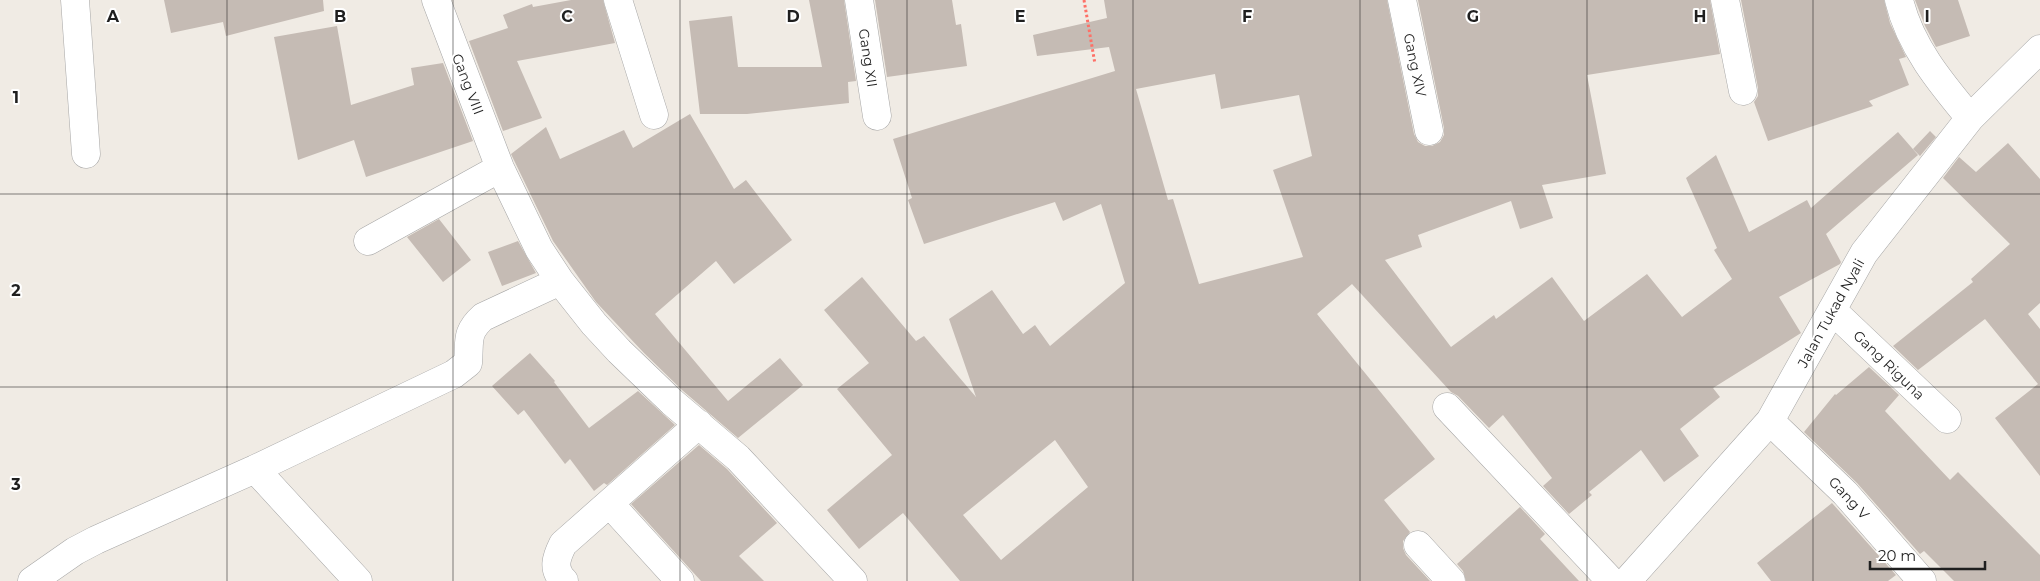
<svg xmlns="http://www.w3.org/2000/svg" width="2040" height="581" font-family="Montserrat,sans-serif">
	<rect width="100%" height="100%" fill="#f0ebe4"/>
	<path fill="#c5bbb4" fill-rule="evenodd" d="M164,0H323L324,11L226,36L223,22L171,33Z
		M571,0H603L615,43L517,61L542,118L503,131L469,41L508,28L503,15L532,4L533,7Z
		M809,0H844L856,81L848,82L849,103L747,114H700L689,21L732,16L738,67H822Z
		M875,0H952L956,25L961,24L967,66L887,77Z
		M1104,0H1387L1414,134L1418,142L1425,146H1432L1440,142L1444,135V128L1418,0H1710L1720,54L1587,75L1606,174L1542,185L1553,218L1520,229L1511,201L1418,235L1422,247L1385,260L1451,347L1494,315L1496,319L1552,277L1584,321L1647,274L1682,317L1732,279L1714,250L1717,248L1686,178L1716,155L1749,232L1807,200L1811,208L1898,132L1918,155L1826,234L1841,262L1840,264L1779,297L1801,333L1713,388L1720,397L1680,429L1699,456L1664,482L1641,450L1589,492L1592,495L1569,514L1543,486L1552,478L1503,415L1489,428L1458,396L1451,392L1352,284L1317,314L1435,459L1384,500L1410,532L1403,541V548L1406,555L1430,581H960L903,513L859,549L827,510L892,455L837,389L869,363L824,310L862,277L916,341L924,336L976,397L949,319L992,290L1023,334L1035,325L1050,346L1125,283L1101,204L1063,221L1055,202L924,244L908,200L912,198L893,139L1115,71L1109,47L1037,56L1033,35L1107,18ZM1215,74L1221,109L1299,95L1312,156L1273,170L1303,257L1199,284L1173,199L1168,200L1136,89ZM1055,440L1088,487L1001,560L963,515Z
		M1741,0H1884L1890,23L1906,57L1899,59L1909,85L1869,101L1873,106L1768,141L1754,102L1758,96V88Z
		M1915,0H1958L1970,36L1936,47L1925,26Z
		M337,26L351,105L414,85L411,68L443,63L473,141L366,177L354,140L298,160L274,37Z
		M690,114L734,189L746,180L792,240L734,284L716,261L655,314L728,401L780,358L803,385L738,438L682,390L644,353L596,302L553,241L511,154L546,127L560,159L624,130L633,148Z
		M1930,131L1936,137L1920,156L1913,149Z
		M2008,143L2040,179V303L2028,314L2040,329V476L1995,418L2038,384L1985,319L1918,370L1893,346L1973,282L1971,279L2010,244L1943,178L1959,157L1976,172Z
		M439,219L471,260L443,282L407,237Z
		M518,241L536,273L502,286L488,252Z
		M530,353L555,381L554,382L589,428L638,391L675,425L607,485L604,483L594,491L570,459L565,464L524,410L518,415L492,386Z
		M1869,367L1899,395L1885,411L1950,480L1958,472L2040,555V581H1954L1924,551L1920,554L1857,483L1804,432L1835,394L1836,395Z
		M699,445L727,469L777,523L739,556L764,581H701L631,504Z
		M1832,503L1896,575L1888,581H1771L1757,563Z
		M1520,507L1545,534L1540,539L1579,581H1466L1463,571L1457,564Z"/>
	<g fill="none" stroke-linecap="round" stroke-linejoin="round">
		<defs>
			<path id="minor" d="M75,0L86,154
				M436,0L500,168L539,249L560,281L594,324L619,351L672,402L738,458L853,581
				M618,0L654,115
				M859,0L877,116
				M1402,0L1429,131
				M1725,0L1743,91
				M1899,0C1910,46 1940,82 1970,118
				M368,241L500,168
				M1832,310L1947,419
				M1447,407L1611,581
				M1770,421L1845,493L1922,581
				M255,469L358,581
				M610,504L680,581
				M1418,545L1451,581
				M32,581L75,551L96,540L255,469L454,374L468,363C470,342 465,333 483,317L560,281
				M564,581C552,569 556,558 563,544L699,424
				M1627,581L1770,421L1864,253L1970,118L2040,49"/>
		</defs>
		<use href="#minor" stroke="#a6a6a6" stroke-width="29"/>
		<path stroke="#fe7067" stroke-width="3" stroke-dasharray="2.5 2.5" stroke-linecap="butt" d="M1084,0L1095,64"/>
		<use href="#minor" stroke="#fff" stroke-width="28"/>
	</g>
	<path fill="none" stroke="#1f1f1f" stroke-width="1" stroke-opacity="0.55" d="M227,0V581M453,0V581M680,0V581M907,0V581M1133,0V581M1360,0V581M1587,0V581M1813,0V581M0,194H2040M0,387H2040"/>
	<g text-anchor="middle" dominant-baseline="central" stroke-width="4" stroke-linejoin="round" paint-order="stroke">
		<g font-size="14" fill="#1f1f1f" stroke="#fff">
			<text transform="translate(868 58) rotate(81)">Gang XII</text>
			<text transform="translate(1415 65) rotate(78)">Gang XIV</text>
			<text transform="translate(468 84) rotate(69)">Gang VIII</text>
			<text transform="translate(1831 313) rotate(-61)">Jalan Tukad Nyali</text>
			<text transform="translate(1889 365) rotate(44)">Gang Riguna</text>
			<text transform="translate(1849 498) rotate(47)">Gang V</text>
		</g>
	</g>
	<g font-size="16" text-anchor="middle" font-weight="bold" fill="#1f1f1f" stroke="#fff" stroke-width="4" stroke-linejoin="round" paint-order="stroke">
		<text x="113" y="22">A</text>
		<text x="340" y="22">B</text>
		<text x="567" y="22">C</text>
		<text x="793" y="22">D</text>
		<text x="1020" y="22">E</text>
		<text x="1247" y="22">F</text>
		<text x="1473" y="22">G</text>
		<text x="1700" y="22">H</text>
		<text x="1927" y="22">I</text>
		<text x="16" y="103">1</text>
		<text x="16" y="296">2</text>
		<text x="16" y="490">3</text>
	</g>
	<path d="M1870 561v8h115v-8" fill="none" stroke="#1f1f1f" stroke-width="2.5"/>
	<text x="1878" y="561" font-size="15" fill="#1f1f1f" stroke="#ffffff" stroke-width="4" paint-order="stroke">20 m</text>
</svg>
